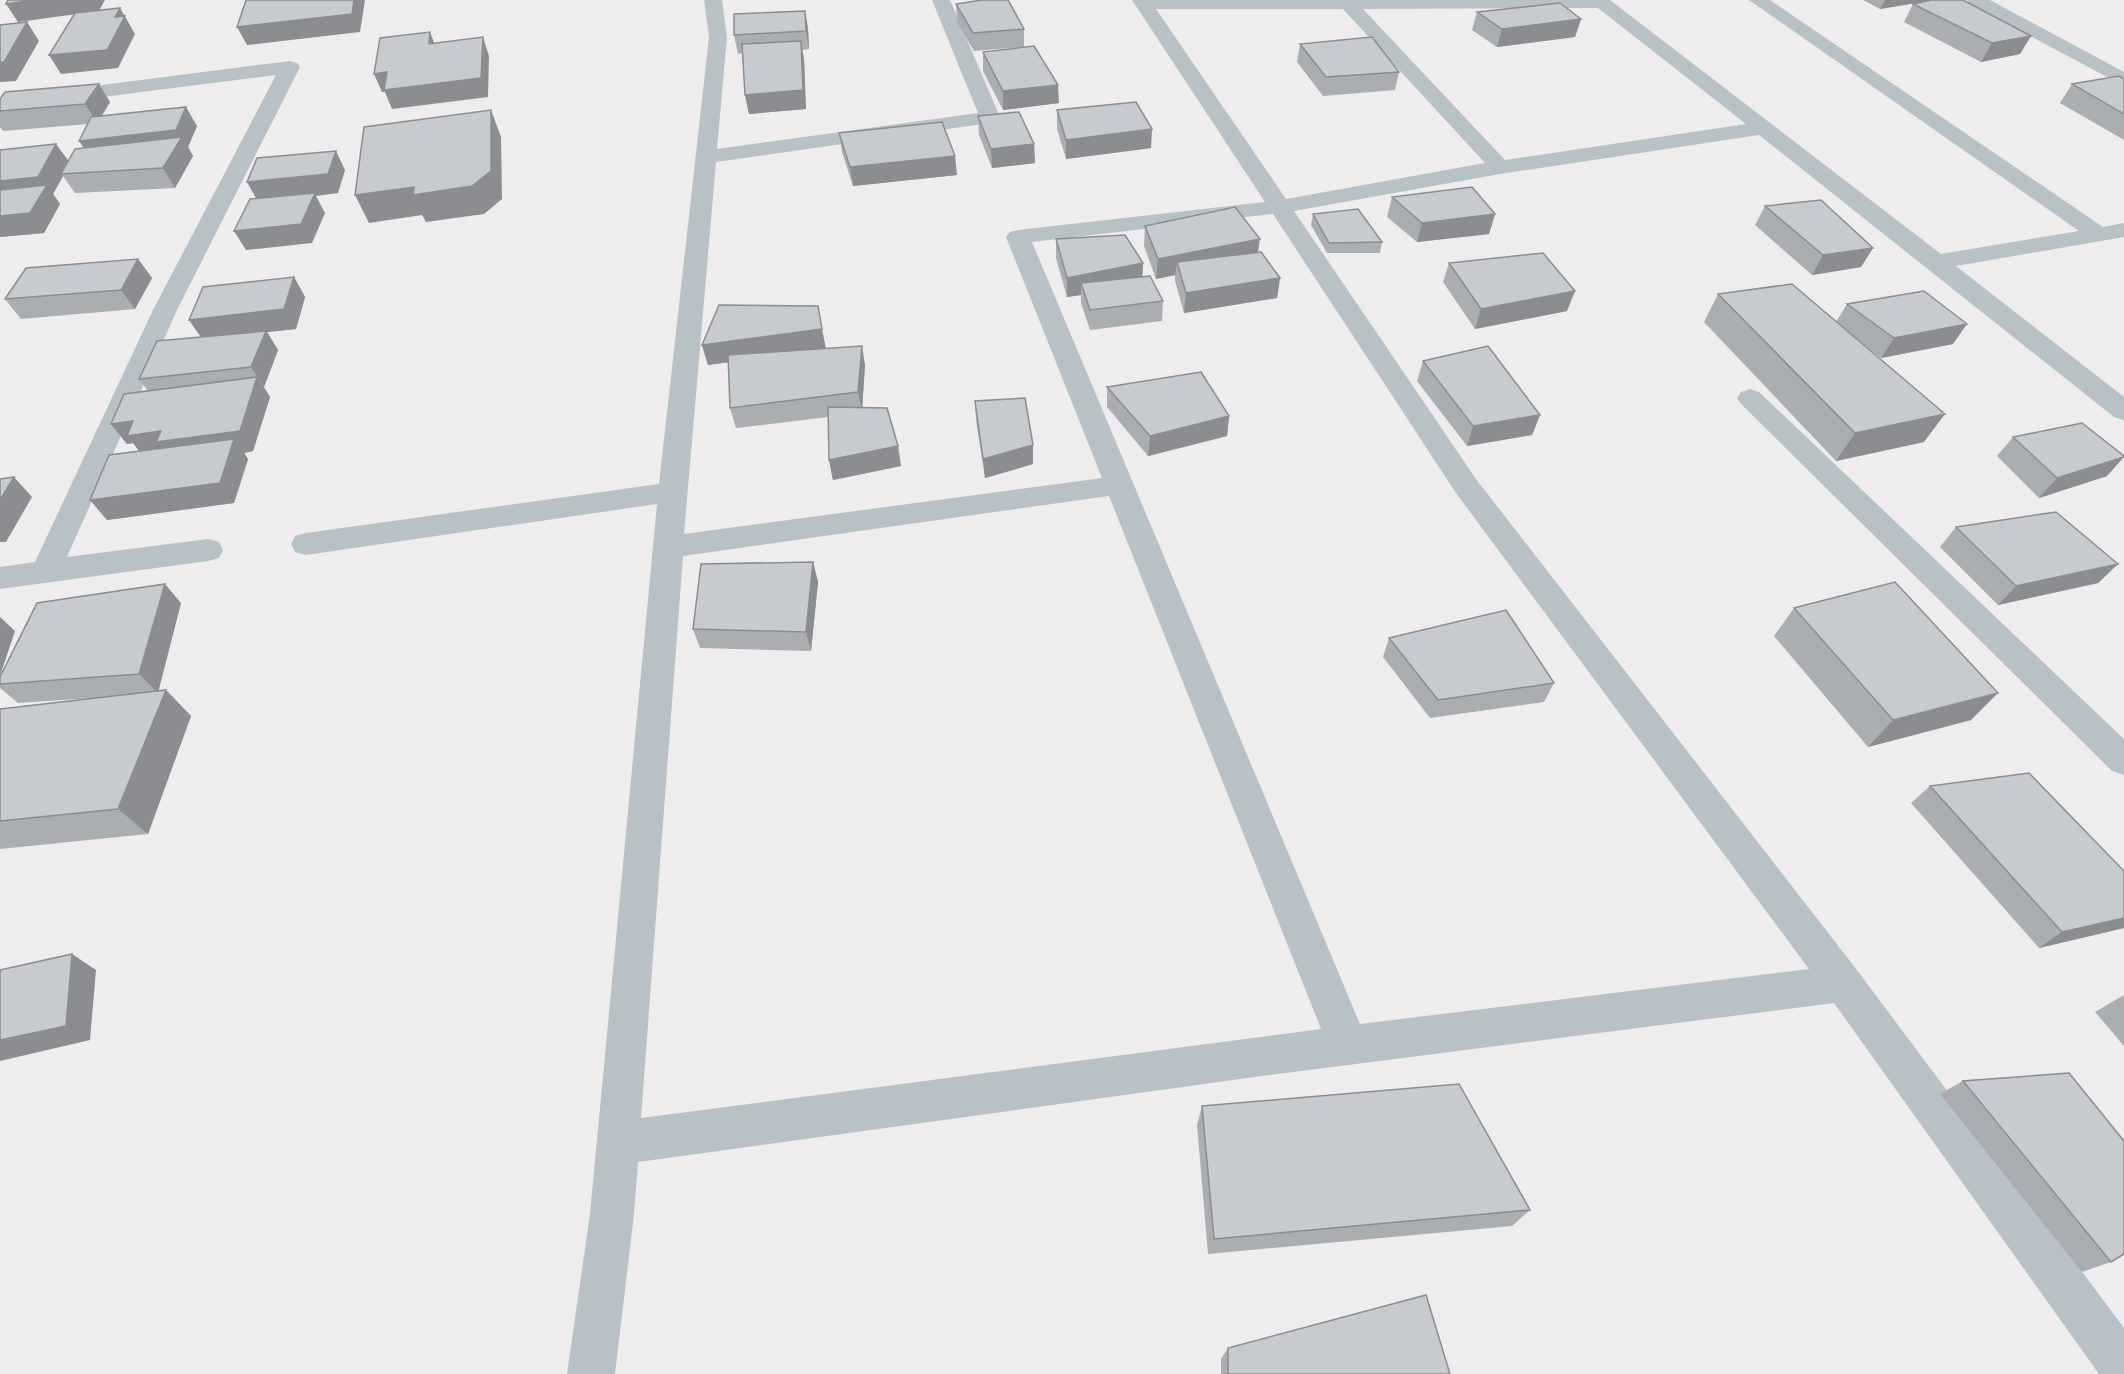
<svg xmlns="http://www.w3.org/2000/svg" width="2124" height="1374" font-family="'Fira Sans Condensed',sans-serif">
	<rect width="100%" height="100%" fill="#eeecec"/>
	<g fill="none" stroke-linecap="round" stroke-linejoin="round">
		<path fill="#b8c2c6" fill-rule="evenodd" d="M704,0H722L727,37L717,149L978,113L932,0H950L1000,117L997,121L990,123L716,162L684,534L1102,478L1006,237L1010,232L1018,230L1265,202L1132,0H1610L1941,254L2079,231L1749,0H1770L2103,227L2124,223V237L1956,266L2124,397V420L2114,417L1759,135L1500,174L1294,211L1476,479L1857,970L2124,1328V1374H2099L1834,1003L1262,1076L638,1162L634,1214L615,1374H567L590,1214L657,504L306,555L295,552L291,544L295,536L306,533L659,484L709,37ZM1598,8L1746,124L1505,160L1363,9ZM1156,9H1343L1485,163L1286,199ZM1273,214L1456,493L1809,969L1360,1024L1032,242ZM1109,496L1321,1029L641,1118L683,556Z
			M1967,0H1990L2124,72V86L1970,4Z
			M290,61L297,63L300,67L177,310L67,557L208,539L219,542L223,550L219,558L208,561L0,589V567L35,562L153,310L276,75L0,110V98Z
			M1750,389L1759,392L2124,739V775L2112,771L1741,404L1737,398L1741,392Z"/>
	</g>
	<path fill="#abaeb1" d="M1863,0H1928L1927,1L2031,36L2020,54L1981,62L1904,22L1913,4L1917,3L1880,9Z
		M956,4L1024,29V47L974,51L957,22Z
		M805,11L808,29L809,49L802,50L804,59L806,109L749,114L745,95L742,53L738,54L734,35Z
		M1477,12L1581,19L1575,37L1497,47L1472,30Z
		M1300,44L1399,72L1395,90L1323,96L1297,62Z
		M983,52L1059,103L1003,110L983,71Z
		M2124,79V140L2060,103L2072,84Z
		M0,99L110,102L102,116L197,126L188,147L193,156L175,188L75,193L63,176L53,194L60,204L44,233L0,237V150L68,161L83,148L88,124L3,131L0,127Z
		M1057,110L1151,148L1066,159L1057,129Z
		M978,116L1034,144L1035,163L992,168L979,135Z
		M839,133L957,175L853,186L842,152Z
		M1392,197L1495,214L1489,234L1417,242L1387,217Z
		M1765,206L1873,248L1861,267L1812,275L1755,225Z
		M1313,214L1382,242L1380,253H1327L1311,225Z
		M1145,226L1258,253L1280,278L1277,298L1184,313L1175,281V275L1156,279L1144,246Z
		M1056,239L1143,263L1142,277L1163,301L1162,321L1090,330L1081,303V295L1067,297L1056,258Z
		M138,259L152,278L135,309L21,319L5,299Z
		M1449,263L1567,311L1475,329L1443,282Z
		M294,277L305,297L296,329L267,332L278,350L264,387L270,397L253,451L244,453L248,459L234,503L107,520L90,500L139,451L133,443L127,444L111,424L148,391L139,379L201,337L189,320Z
		M1718,294L1836,322L1847,304L1953,344L1881,358L1864,345L1924,442L1836,461L1704,322Z
		M702,345L826,348L865,365L862,408L898,446L901,466L833,480L829,460L828,417L736,428L730,408L729,362L708,365Z
		M1423,361L1540,415L1532,435L1467,446L1417,381Z
		M1107,387L1229,416L1227,436L1148,456L1107,407Z
		M975,401L1033,464L985,478L976,420Z
		M2013,437L2107,476L2039,498L1997,456Z
		M1956,527L2118,564L2098,583L1998,605L1940,547Z
		M813,562L818,582L811,651L700,648L693,629Z
		M181,603L158,690H166L191,716L148,834L0,849V709L93,698L18,703L0,688V677Z
		M1794,608L1971,720L1868,747L1774,636Z
		M1389,638L1554,683L1544,702L1430,718L1383,657Z
		M1930,786L2124,871V928L2039,948L1911,803Z
		M2124,995V1046L2095,1012Z
		M1963,1081L2111,1262L2082,1272L1940,1094Z
		M1202,1106L1530,1210L1512,1226L1208,1254L1197,1125Z
		M1228,1348L1450,1374H1221V1359Z"/>
	<path fill="#8b8d90" d="M34,0H105L99,11L18,22L6,4Z
		M354,0H365L360,32L247,45L237,27Z
		M1885,0H1928L1927,1L1880,9Z
		M120,8L135,34L118,68L61,74L49,55L115,17Z
		M805,11L808,29L809,49L806,31Z
		M1581,19L1575,37L1497,47L1502,29Z
		M27,22L39,41L16,81L0,82V62Z
		M430,32L437,51L429,44Z
		M2031,36L2020,54L1981,62L1992,43Z
		M483,37L489,56L488,97L392,109L385,92H382L374,74Z
		M801,41L804,59L806,109L749,114L745,95Z
		M99,84L110,102L97,123L85,104Z
		M1058,85L1059,103L1003,110V91Z
		M186,107L197,126L188,147L193,156L175,188L163,168L92,160L79,141Z
		M491,110L501,137L502,199L484,214L426,222L422,215L369,223L355,195L414,187Z
		M1152,129L1151,148L1066,159V140Z
		M56,144L70,163L61,174L63,176L53,194L60,204L44,233L0,237V181Z
		M1034,144L1035,163L992,168L991,149Z
		M336,151L345,170L338,193L316,196L325,213L312,243L246,250L234,231L258,202L247,182Z
		M955,156L957,175L853,186L850,167Z
		M1495,214L1489,234L1417,242L1422,223Z
		M1260,239L1257,259L1177,262L1175,275L1156,279L1158,259Z
		M1873,248L1861,267L1812,275L1823,255Z
		M138,259L152,278L135,309L121,290Z
		M1143,263L1142,283H1081V295L1067,297V278Z
		M294,277L305,297L296,329L267,332L278,350L264,387L251,367L203,340L189,320Z
		M1280,278L1277,298L1184,313L1186,293Z
		M1575,291L1567,311L1475,329L1481,309Z
		M1967,324L1953,344L1881,358L1894,338Z
		M822,329L826,349L708,365L702,345Z
		M862,346L865,365L862,412L858,392Z
		M257,377L270,397L253,451L244,453L248,459L234,503L107,520L90,500L143,456L133,443L127,444L111,424Z
		M1945,414L1924,442L1836,461L1855,433Z
		M1540,415L1532,435L1467,446L1473,426Z
		M1229,416L1227,436L1148,456L1150,436Z
		M1033,445V464L985,478L983,459Z
		M898,446L901,466L833,480L829,460Z
		M2124,457L2107,476L2039,498L2057,478Z
		M14,477L32,497L6,542H0V500Z
		M813,562L818,582L811,651L806,632Z
		M2118,564L2098,583L1998,605L2016,586Z
		M165,584L181,603L158,693L139,674Z
		M0,617L15,631L0,676Z
		M166,690L191,716L148,834L118,809Z
		M1998,693L1971,720L1868,747L1893,720Z
		M2124,918V928L2039,948L2062,932Z
		M72,954L96,970L90,1040L0,1061V1040Z"/>
	<path fill="#c7cace" stroke="#8b8d90" stroke-width="1.5" d="M8,0H34L6,4Z
		M246,0H354L352,14L237,27Z
		M982,0H1008L1024,29L973,33L956,4Z
		M1931,0H1963L2031,36L1992,43L1913,4Z
		M1560,3L1581,19L1502,29L1477,12Z
		M120,8L115,17L125,16L107,50L49,55L75,13Z
		M805,11L806,31L734,35V14Z
		M27,22L4,62H0V25Z
		M430,32L429,44L483,37L481,78L384,90L387,72L374,74L380,38Z
		M1372,37L1399,72L1326,77L1300,44Z
		M801,41L803,90L745,95L742,44Z
		M1034,46L1058,85L1003,91L983,52Z
		M2119,76L2124,79V114L2072,84Z
		M99,84L85,104L0,111V99L5,92Z
		M1136,102L1152,129L1066,140L1057,110Z
		M186,107L176,130L79,141L91,117Z
		M491,110V171L472,186L413,195L414,187L355,195L364,127Z
		M1019,112L1034,144L991,149L978,116Z
		M942,122L955,156L850,167L839,133Z
		M182,137L163,168L61,174L75,149Z
		M56,144L38,177L0,181V150Z
		M336,151L328,174L247,182L257,158Z
		M47,185L30,213L0,216V190Z
		M1472,187L1495,214L1422,223L1392,197Z
		M315,193L301,224L234,231L250,199Z
		M1821,200L1873,248L1823,255L1765,206Z
		M1235,207L1260,239L1158,259L1145,226Z
		M1358,209L1382,242L1329,243L1313,214Z
		M1125,235L1143,263L1067,278L1056,239Z
		M1261,252L1280,278L1186,293L1177,262Z
		M1543,253L1575,291L1481,309L1449,263Z
		M138,259L121,290L5,299L26,268Z
		M1150,276L1163,301L1090,310L1081,283Z
		M294,277L284,309L189,320L203,287Z
		M1792,284L1945,414L1855,433L1718,294Z
		M1924,291L1967,324L1894,338L1847,304Z
		M719,305L818,306L822,329L702,345Z
		M266,331L251,367L139,379L157,341Z
		M862,346L858,392L730,408L728,355Z
		M1488,346L1540,415L1473,426L1423,361Z
		M1201,372L1229,416L1150,436L1107,387Z
		M257,377L240,431L156,442L161,431L127,436L133,421L111,424L124,394Z
		M1025,398L1033,445L983,459L975,401Z
		M828,407L887,408L898,446L829,460Z
		M2082,423L2124,456V457L2057,478L2013,437Z
		M234,439L220,483L90,500L109,455Z
		M14,477L0,500V479Z
		M2056,512L2118,564L2016,586L1956,527Z
		M813,562L806,632L693,629L701,564Z
		M1895,582L1998,693L1893,720L1794,608Z
		M165,584L139,674L0,684V677L37,603Z
		M1506,610L1554,683L1438,700L1389,638Z
		M166,690L118,809L0,821V709Z
		M2029,773L2124,871V918L2062,932L1930,786Z
		M72,954L66,1026L0,1040V970Z
		M2069,1073L2124,1141V1254L2111,1262L1963,1081Z
		M1459,1084L1530,1210L1214,1239L1202,1106Z
		M1426,1295L1450,1374H1228V1348Z"/>
</svg>
